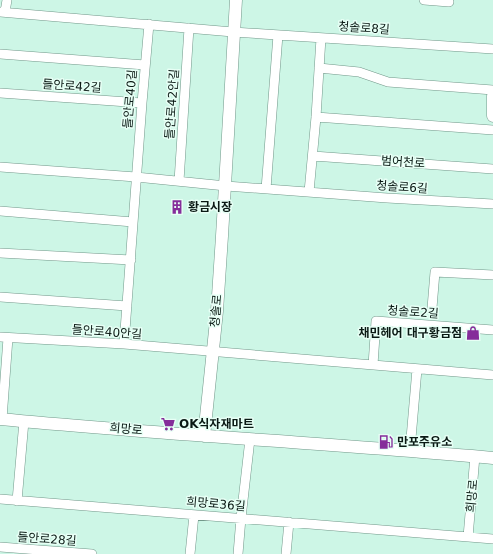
<svg xmlns="http://www.w3.org/2000/svg" width="493" height="554" font-family="'DejaVu Sans','Noto Sans KR',sans-serif">
	<rect width="100%" height="100%" fill="#cdf6e6"/>
	<g fill="none" stroke-linecap="round" stroke-linejoin="round">
		<defs>
			<path id="street" d="M424,0L449,2
				M0,12L233,32L493,49
				M5,12L7,0
				M0,54L145,65
				M319,68L359,72L388,82L493,90
				M0,93L142,103
				M316,117L493,130
				M313,156L493,169
				M0,167L136,177L226,186L387,198L493,204
				M179,181L189,28
				M266,189L278,35
				M309,192L316,117L321,38
				M0,211L133,222
				M0,253L131,260
				M0,297L127,306
				M432,308L435,272L493,275
				M0,337L124,344L493,375
				M124,344L142,103L149,24
				M373,365L376,321L493,330
				M2,419L8,338
				M410,450L417,369
				M0,499L493,539
				M17,501L24,421
				M468,537L475,456
				M0,547L92,554
				M190,554L194,515
				M238,554L241,518L250,439
				M286,554L289,522"/>
			<path id="secondary" d="M493,96V116
				M0,419C164,435 329,443 493,458
				M204,436L217,311L222,236L236,0"/>
		</defs>
		<use href="#street" stroke="#72988a" stroke-width="10"/>
		<use href="#secondary" stroke="#72988a" stroke-width="13"/>
		<use href="#street" stroke="#fff" stroke-width="9"/>
		<use href="#secondary" stroke="#fff" stroke-width="12"/>
	</g>
	<defs>
		<symbol id="building-bare" viewBox="-9 -9 18 18"><path d="M-4-6H4V6H1V3H-1V6H-4ZM-2.5-4.3h1.7v1.8h-1.7ZM.8-4.3h1.7v1.8H.8ZM-2.5-1h1.7V.8h-1.7ZM.8-1h1.7V.8H.8Z" fill="#852d9a" stroke="#e7fff5" stroke-width="2.5" paint-order="stroke"/></symbol>
		<symbol id="shop-bare" viewBox="-9 -9 18 18"><path d="M-5-2.5h2.3a2.7 3.5 0 0 1 5.4 0H5L5.5 6h-11ZM-1.5-2.5h3a1.5 2.3 0 0 0-3 0Z" fill="#852d9a" stroke="#e7fff5" stroke-width="2.5" paint-order="stroke"/></symbol>
		<symbol id="supermarket-bare" viewBox="-9 -9 18 18"><path d="M-6-5.5h2.5l.6 2H6L4.5 2H-2.5L-4.4-4H-6ZM-1.5 3.2a1.3 1.3 0 1 0 .1 0ZM3 3.2a1.3 1.3 0 1 0 .1 0Z" fill="#852d9a" stroke="#e7fff5" stroke-width="2.5" paint-order="stroke"/></symbol>
		<symbol id="fuel-bare" viewBox="-9 -9 18 18"><path d="M-5.5-6h7V0h2V4h1.3V-2.5L3-4.5l.8-.8L6-3V5H2.5V1h-1V6h-7ZM-4.2-4.7v3.2H.2V-4.7Z" fill="#852d9a" stroke="#e7fff5" stroke-width="2.5" paint-order="stroke"/></symbol>
	</defs>
	<g fill-rule="evenodd">
		<use href="#building-bare" x="167" y="197" width="20" height="20"/>
		<use href="#shop-bare" x="463" y="323" width="20" height="20"/>
		<use href="#supermarket-bare" x="158" y="414" width="20" height="20"/>
		<use href="#fuel-bare" x="376" y="432" width="20" height="20"/>
	</g>
	<g text-anchor="middle" dominant-baseline="central" stroke-width="3" stroke-linejoin="round" paint-order="stroke">
		<g font-size="12" fill="#0a1914" stroke="#e7fff5">
			<text transform="translate(364 28) rotate(4)">청솔로8길</text>
			<text transform="translate(72 86) rotate(4)">들안로42길</text>
			<text transform="translate(130 99) rotate(-85)">들안로40길</text>
			<text transform="translate(172 104) rotate(-86)">들안로42안길</text>
			<text transform="translate(403 162) rotate(4)">범어천로</text>
			<text transform="translate(402 187) rotate(4)">청솔로6길</text>
			<text transform="translate(216 311) rotate(-85)">청솔로</text>
			<text transform="translate(413 312) rotate(4)">청솔로2길</text>
			<text transform="translate(107 332) rotate(4)">들안로40안길</text>
			<text transform="translate(126 429) rotate(5)">희망로</text>
			<text transform="translate(472 496) rotate(-85)">희망로</text>
			<text transform="translate(216 504) rotate(5)">희망로36길</text>
			<text transform="translate(47 539) rotate(4)">들안로28길</text>
		</g>
		<g font-size="12" font-weight="bold" fill="#0a1914" stroke="#e7fff5" text-anchor="start">
			<text x="188" y="207">황금시장</text>
			<text x="462" y="333" text-anchor="end">채민헤어 대구황금점</text>
			<text x="179" y="424">OK식자재마트</text>
			<text x="397" y="442">만포주유소</text>
		</g>
	</g>
</svg>
